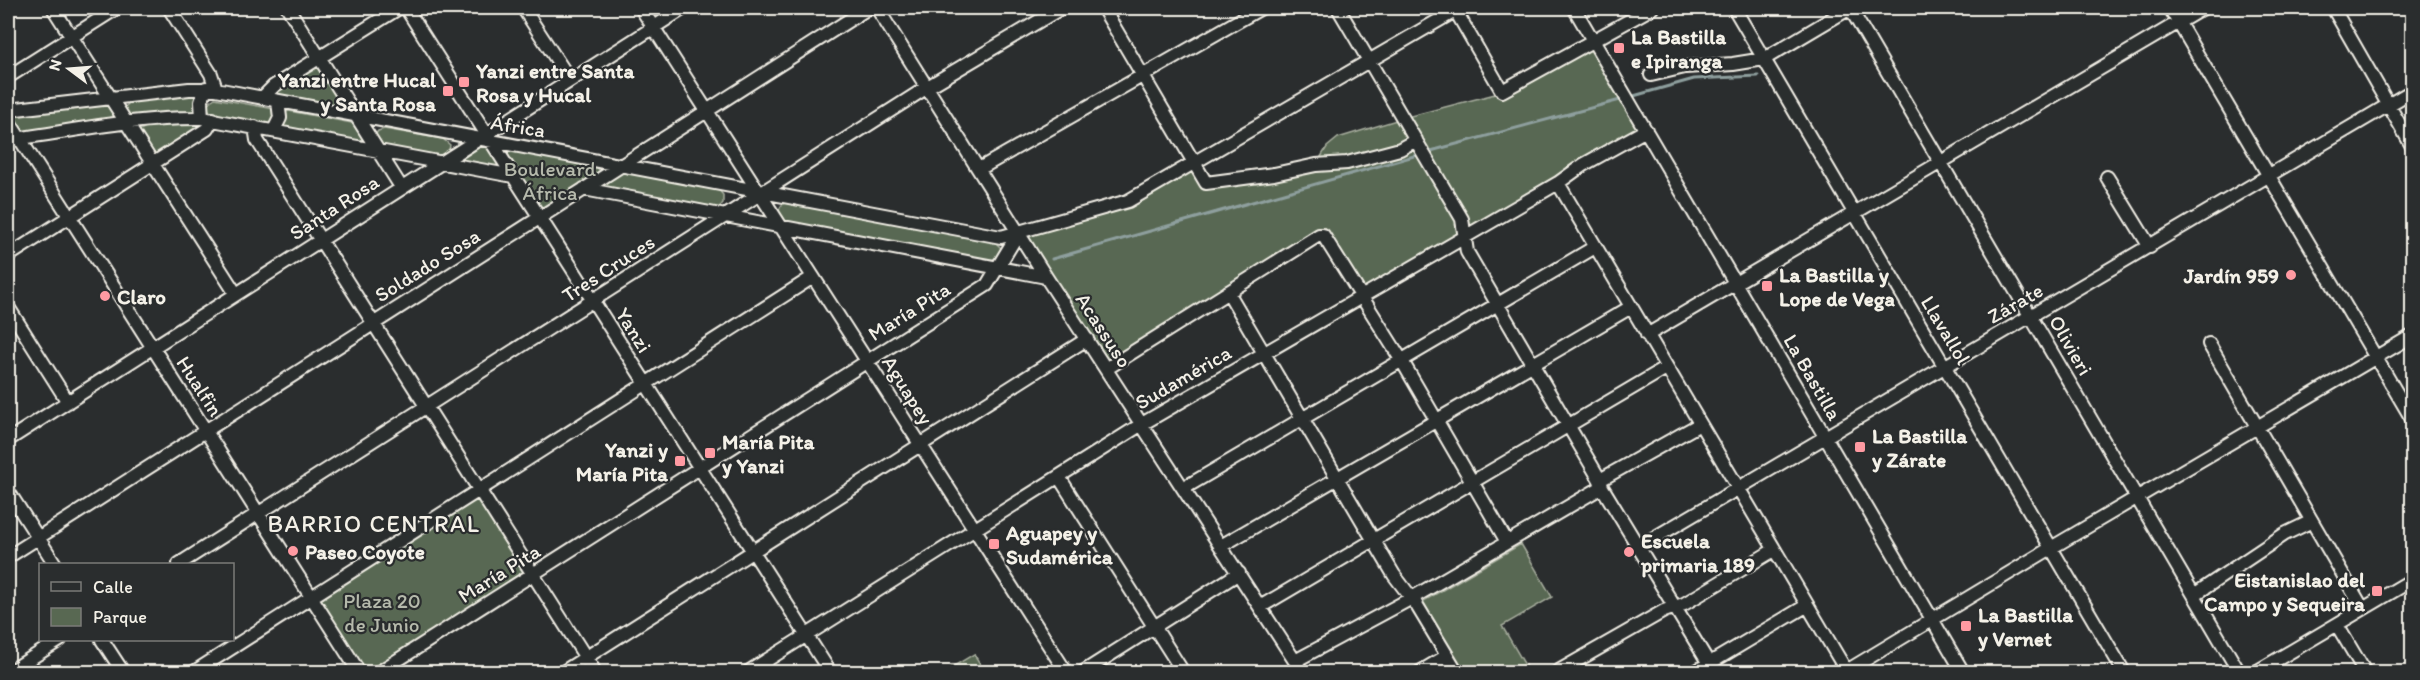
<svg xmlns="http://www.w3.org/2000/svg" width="2420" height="680" font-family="Itim,sans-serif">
	<rect width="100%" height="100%" fill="#2a2d2e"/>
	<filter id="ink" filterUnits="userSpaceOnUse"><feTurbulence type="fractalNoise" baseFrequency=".0167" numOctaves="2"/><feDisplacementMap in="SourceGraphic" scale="12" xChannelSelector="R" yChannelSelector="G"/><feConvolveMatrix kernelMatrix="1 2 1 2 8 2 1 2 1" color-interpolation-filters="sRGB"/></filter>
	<g filter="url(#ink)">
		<path fill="#586852" stroke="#a6ac9d" stroke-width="1.5" d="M1594,41L1646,130L1361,296L1323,235L1106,369L1019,232L1120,204L1194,161L1206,183L1316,165L1327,147L1338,138L1403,118L1495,94Z
			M316,64L345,108L278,96V89Z
			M198,94L195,105L196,113L174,112L133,120L123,109L130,102Z
			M215,98L274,109L276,112L272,126L212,115L207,107L209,102Z
			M104,105L110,106L116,116L113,121L24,135L13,120L17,114Z
			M289,111L352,123L365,138L362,144L283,128L287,117L286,112Z
			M190,120L200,122L195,133L152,157L138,135L140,130L146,127Z
			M384,129L443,139L450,145L449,150L440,158L381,145L375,135L378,131Z
			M484,144H487L502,169L458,162Z
			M508,148L596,164L600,172L541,210L504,154V150Z
			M622,171L716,187L723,195V203L717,210L605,189L603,182Z
			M788,201L995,242L1001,248L999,258L990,260L786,222L779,214C779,206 782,204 788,201Z
			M480,490L533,574L379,672H359L312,597Z
			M1521,544L1552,597L1502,626L1529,672H1463L1422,602Z
			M974,654L985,672H944Z"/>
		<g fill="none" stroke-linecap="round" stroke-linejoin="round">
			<path stroke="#8e9f9e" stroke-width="3" d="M1630,97L1694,79L1758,76
				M1427,152L1624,99
				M1052,259L1421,154"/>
			<defs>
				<path id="minor" d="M53,8L236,294
					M169,8L211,74L216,89
					M288,8L401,187
					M406,8L830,672
					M523,8L570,80
					M641,8L1066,672
					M877,8L1046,277L1302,672
					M1103,8L1206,183L1274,174L1316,165L1347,163L1400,149L1416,140
					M1338,8L1462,219L1467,252L1600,480L1602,487L1714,672
					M1454,8L1502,91L1652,8
					M1574,8L1963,672
					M1734,8L2124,672
					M1850,8L2239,672
					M2170,8L2412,419
					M2333,8L2412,146
					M1651,75L1685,67L1733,64L1764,59L1850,8
					M8,77L117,8
					M262,98L274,86L399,8
					M8,110L189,89H216L1001,237L1128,201L1460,8
					M202,118L201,102L206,88
					M8,120L359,672
					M255,127L257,140L595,672
					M274,130L280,118L278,101
					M8,140C72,131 137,117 202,118L513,176
					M979,169L1261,8
					M2107,177L2150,247
					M1558,183L1847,672
					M584,189L1046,277
					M8,256L207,129L213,119
					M1228,292L1394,575L1416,604L1457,672
					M8,307L68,402
					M1647,335L2203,8
					M2209,344L2363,609
					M1106,369L1319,235H1323L1402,361L1507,542
					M8,440L684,8
					M1059,477L1183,672
					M1600,480L1700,424
					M1184,488L1595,247
					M8,491L55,564
					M1221,546L1631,307
					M1637,548L2412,91
					M8,557L868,8
					M179,564L926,88L1061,8
					M2194,595L2285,534L2312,521
					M1260,607L1666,368
					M2337,625L2365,672
					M102,640L123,672
					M1295,661L1412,598L1602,487
					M9,672L60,640
					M194,672L813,277
					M379,672L987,285L1019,232
					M563,672L1087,339
					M748,672L1142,424L1558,183L1583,165L1646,130
					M1083,672L1239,573
					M1420,672L1447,656
					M1557,672L1664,611L1684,604L1774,550
					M1695,672L1806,606
					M1845,672L2051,548L2412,336
					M2256,672L2412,580"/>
			</defs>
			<use href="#minor" stroke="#f4f1e8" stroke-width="16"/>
			<use href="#minor" stroke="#2a2d2e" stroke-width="12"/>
		</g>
	</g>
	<g fill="#ff9aa2" stroke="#2a2d2e" stroke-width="2">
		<rect x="1613" y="42" width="12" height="12" rx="3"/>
		<rect x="458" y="76" width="12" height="12" rx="3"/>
		<rect x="442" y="85" width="12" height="12" rx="3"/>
		<circle cx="2291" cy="275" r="6"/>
		<rect x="1761" y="280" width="12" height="12" rx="3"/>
		<circle cx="105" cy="296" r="6"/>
		<rect x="1854" y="441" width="12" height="12" rx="3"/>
		<rect x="704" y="447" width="12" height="12" rx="3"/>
		<rect x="674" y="455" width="12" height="12" rx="3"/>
		<rect x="988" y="538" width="12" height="12" rx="3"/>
		<circle cx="293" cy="551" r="6"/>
		<circle cx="1629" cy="552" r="6"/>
		<rect x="2371" y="585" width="12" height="12" rx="3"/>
		<rect x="1960" y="620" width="12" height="12" rx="3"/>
	</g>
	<g text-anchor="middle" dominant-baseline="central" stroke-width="4.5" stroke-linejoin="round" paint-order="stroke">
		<g font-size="21" font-weight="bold" fill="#f4f1e8" stroke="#2a2d2e" text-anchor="start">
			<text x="1631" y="36">La Bastilla<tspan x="1631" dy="24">e Ipiranga</tspan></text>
			<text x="476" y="70">Yanzi entre Santa<tspan x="476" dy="24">Rosa y Hucal</tspan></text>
			<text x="436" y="79" text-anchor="end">Yanzi entre Hucal<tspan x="436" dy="24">y Santa Rosa</tspan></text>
			<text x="1779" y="274">La Bastilla y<tspan x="1779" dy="24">Lope de Vega</tspan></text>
			<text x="2279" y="275" text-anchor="end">Jardín 959</text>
			<text x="117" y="296">Claro</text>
			<text x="1872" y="435">La Bastilla<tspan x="1872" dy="24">y Zárate</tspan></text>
			<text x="722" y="441">María Pita<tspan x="722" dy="24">y Yanzi</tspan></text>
			<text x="668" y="449" text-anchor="end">Yanzi y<tspan x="668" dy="24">María Pita</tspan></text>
			<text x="1006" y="532">Aguapey y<tspan x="1006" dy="24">Sudamérica</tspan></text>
			<text x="1641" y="540">Escuela<tspan x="1641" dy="24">primaria 189</tspan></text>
			<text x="305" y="551">Paseo Coyote</text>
			<text x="2365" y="579" text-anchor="end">Eistanislao del<tspan x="2365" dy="24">Campo y Sequeira</tspan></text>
			<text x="1978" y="614">La Bastilla<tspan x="1978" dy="24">y Vernet</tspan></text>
		</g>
		<g font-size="21" fill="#f4f1e8" stroke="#2a2d2e">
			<text transform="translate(518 126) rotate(9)">África</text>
			<text transform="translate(334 207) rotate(-33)">Santa Rosa</text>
			<text transform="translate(427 265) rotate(-32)">Soldado Sosa</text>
			<text transform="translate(608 268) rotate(-33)">Tres Cruces</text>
			<text transform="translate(2015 303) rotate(-30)">Zárate</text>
			<text transform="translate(909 311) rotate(-32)">María Pita</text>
			<text transform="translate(634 330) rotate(58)">Yanzi</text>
			<text transform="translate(1104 330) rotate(57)">Acassuso</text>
			<text transform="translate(1946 330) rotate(59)">Llavallol</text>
			<text transform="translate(2071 345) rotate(60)">Olivieri</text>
			<text transform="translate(1183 377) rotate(-30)">Sudamérica</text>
			<text transform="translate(1813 377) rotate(60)">La Bastilla</text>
			<text transform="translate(200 386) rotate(57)">Hualfin</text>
			<text transform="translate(908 390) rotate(58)">Aguapey</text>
			<text transform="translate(499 573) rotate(-32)">María Pita</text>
		</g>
		<g font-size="21" fill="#b6baac" stroke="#2a2d2e">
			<text x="550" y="168">Boulevard<tspan x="550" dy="24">África</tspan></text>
			<text x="382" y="600">Plaza 20<tspan x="382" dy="24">de Junio</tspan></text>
		</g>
		<g font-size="24" letter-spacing="1.5" fill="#f4f1e8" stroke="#2a2d2e">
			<text x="374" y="523">BARRIO CENTRAL</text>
		</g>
	</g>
	<rect width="2420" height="680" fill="none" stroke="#2a2d2e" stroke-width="30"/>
	<rect x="15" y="15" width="2390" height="650" fill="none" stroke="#f4f1e8" stroke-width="2" filter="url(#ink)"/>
	<rect x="39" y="563" width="195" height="78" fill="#2a2d2e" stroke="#7b7b78" stroke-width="1.5"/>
	<rect x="51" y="582" width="30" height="9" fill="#2a2d2e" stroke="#7b7b78" stroke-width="1.5"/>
	<text x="93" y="593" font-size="18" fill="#f4f1e8">Calle</text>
	<rect x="51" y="608" width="30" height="18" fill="#586852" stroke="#7b7b78" stroke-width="1.5"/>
	<text x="93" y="623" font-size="18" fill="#f4f1e8">Parque</text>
	<g transform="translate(69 69) rotate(286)" stroke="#2a2d2e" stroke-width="4.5" paint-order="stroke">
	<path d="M0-4.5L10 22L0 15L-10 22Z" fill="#f4f1e8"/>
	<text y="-9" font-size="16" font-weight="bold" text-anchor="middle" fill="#f4f1e8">N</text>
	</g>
</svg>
